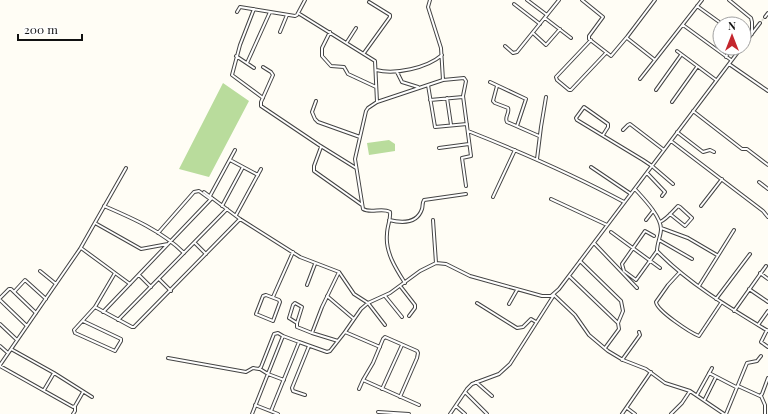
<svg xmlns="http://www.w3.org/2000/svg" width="768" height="414" font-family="'Playfair Display',serif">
	<rect width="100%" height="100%" fill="#fffdf5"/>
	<path fill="#b9dc9c" d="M223,83L249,101L209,177L179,169Z
		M389,140L395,144V151L369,155L367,143Z"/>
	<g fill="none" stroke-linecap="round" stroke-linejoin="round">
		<path stroke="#dbdad3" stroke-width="2" stroke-dasharray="2 1" stroke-linecap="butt" d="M760,23L765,17"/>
		<defs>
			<path id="minor" d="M527,0L547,15
				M582,0L603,17L589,36V39L611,56L627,37L655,0
				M729,0L751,18L752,22V34
				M514,4L540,24
				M697,6L722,24
				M254,9L240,45L232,75L263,98
				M237,12L240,7L295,16L297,15L305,0
				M298,13L375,61L377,102L368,108L366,111L355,159L363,209C371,214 382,207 390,212C391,219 387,226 387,234C385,252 396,269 405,283
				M765,17L768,13
				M545,18L571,38
				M683,25L731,60
				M280,32L287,15
				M330,32L322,48V56L331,66L344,67L348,74L376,87
				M533,33L546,45L560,29
				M627,38L655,60L640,79
				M591,40L556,77L557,80L569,90H571L606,53
				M347,42L356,28
				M744,44L760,23
				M505,46L513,53L517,52L559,0
				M677,51L716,80
				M364,53L390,17V15L369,2
				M236,56L254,68
				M726,57L730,48
				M655,60L702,0
				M247,63L270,12
				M729,64L768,91
				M263,67L271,72L273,75L261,102V106L319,145L356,168
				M376,70C395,75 427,68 442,55
				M397,72L402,82L418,87
				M443,80L464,78L466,81L463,96L471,156L462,158L466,186
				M490,82L526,99L517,126
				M428,85L435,127L467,124
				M497,86L493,101L495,103L508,108C510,113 504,117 507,122L539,136
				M656,90L681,55
				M447,98L451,125
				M430,100L463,97
				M316,101L312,112L315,119L318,122L360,137
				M377,102L443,80L441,48L428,7L430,0
				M672,102L697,67
				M693,111L742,149H747L768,165
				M623,130L628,125L630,124L664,150
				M468,131C521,152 574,175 624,202
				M677,132L703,152L710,150L714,152
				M603,135L608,127V124L584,107L576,118L577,120L643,160L652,166L673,184
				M671,141L763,211L768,217
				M321,147L314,166V171L362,205
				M439,148L469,144
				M537,159L541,127L546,97
				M230,160L258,175
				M591,167L631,194
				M647,173L665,192L662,196
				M759,182L768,189
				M635,189C643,198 661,216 661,229C661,236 657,243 657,251L659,253C691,285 730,308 768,331
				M204,192L240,219L300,257L339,272L354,294L368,303L390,293L420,271L436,263L446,264L470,276L542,296H551L559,289L741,48
				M210,196L235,150
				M493,197L515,150
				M551,199L607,225
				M104,206C132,218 162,231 184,253
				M222,206L243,167
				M701,206L722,179
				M236,215L261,169
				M389,220C401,223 417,224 422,209C423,206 422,203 424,200L466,194
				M433,220L436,263
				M646,220L653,211
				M660,222C667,219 672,212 678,206L680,207L692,218L685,226L670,214
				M95,223L141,249L168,244
				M661,228L688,238L717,255
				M611,232L660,268
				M158,233L194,192L199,191L210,199
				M654,236L645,231L622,264L624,271L636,280L657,251
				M659,240L692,259
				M195,243L206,254
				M594,243L637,288
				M81,248L115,273
				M580,261L621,301L623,311L618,323
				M40,271L56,284
				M680,272L668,285L656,302C657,311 691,333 699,336L721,303
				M760,273L768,279
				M139,275L151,287
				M569,276L618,323L619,329L605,348
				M159,279L171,291
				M307,285L315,264
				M699,286L734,230
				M401,287L415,305V308L409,316
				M749,289L768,302
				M14,292L25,280L46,299
				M266,295L279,300L280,302L273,321L256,314L263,296Z
				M327,296L354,319
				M385,296L402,317
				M273,297L293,252
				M0,298L9,289H11L36,313
				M716,299L750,254
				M0,300L27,326
				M477,303L517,328L523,327L531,319L536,322
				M509,304L517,290
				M95,307L132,327H134L240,219
				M734,311L766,266
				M103,312L212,198
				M118,320L227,209
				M83,321L121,339V341L115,351L75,333L74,330L95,307L115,273L130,284
				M297,323L302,307L295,303L293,305L289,318L297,323V327L312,333
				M0,324L17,340
				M758,325L768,311
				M767,330L761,342L768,347
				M345,332L361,309L368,303L385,325
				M338,341L312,333L322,307L339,272
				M299,342L327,352L330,351L345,332L380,347
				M0,346L8,353
				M11,349L54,373L92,397
				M168,358L246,372L253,368L259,369L261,367L274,334L278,333L283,336
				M622,360L640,335L639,332
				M0,365L80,249L126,168
				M0,366L73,407L75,406L83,392
				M260,369L268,374L284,380
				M709,373L736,387L738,386L760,396L762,394L768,378
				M363,380L373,363L383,339L385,337L417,351L418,353L417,358L400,397
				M476,382L492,396
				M359,389L363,380L419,405
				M382,389L402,345
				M44,390L54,373
				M465,392L487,414
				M305,395L293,391L292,388L309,346
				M697,395L712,368
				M761,396L765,405V414
				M705,399L716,377
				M255,405L278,414
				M456,406L465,414
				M627,408L635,414
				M378,412L409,414
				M73,414L75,411V407
				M252,414L283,336L299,342L271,411
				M450,414L467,389L472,384L499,374L510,364L554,295L575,315L589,335L608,351L623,360L646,369L665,383L690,391L724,414
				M622,414L651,372
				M671,414L682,403L690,391
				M726,414L747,363L757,361L761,356"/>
		</defs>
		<use href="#minor" stroke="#444" stroke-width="4"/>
		<use href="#minor" stroke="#fff" stroke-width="2"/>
	</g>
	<g transform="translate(732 36)"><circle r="19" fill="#ffffff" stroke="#a0a0a0"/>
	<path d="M0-3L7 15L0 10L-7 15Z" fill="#c4262e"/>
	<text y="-6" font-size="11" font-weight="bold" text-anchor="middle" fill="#111111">N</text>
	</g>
	<path d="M18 34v6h64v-6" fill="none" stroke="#111111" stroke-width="2"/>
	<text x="24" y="34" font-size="12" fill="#111111" stroke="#ffffff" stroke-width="3" paint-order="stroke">200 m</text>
</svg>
